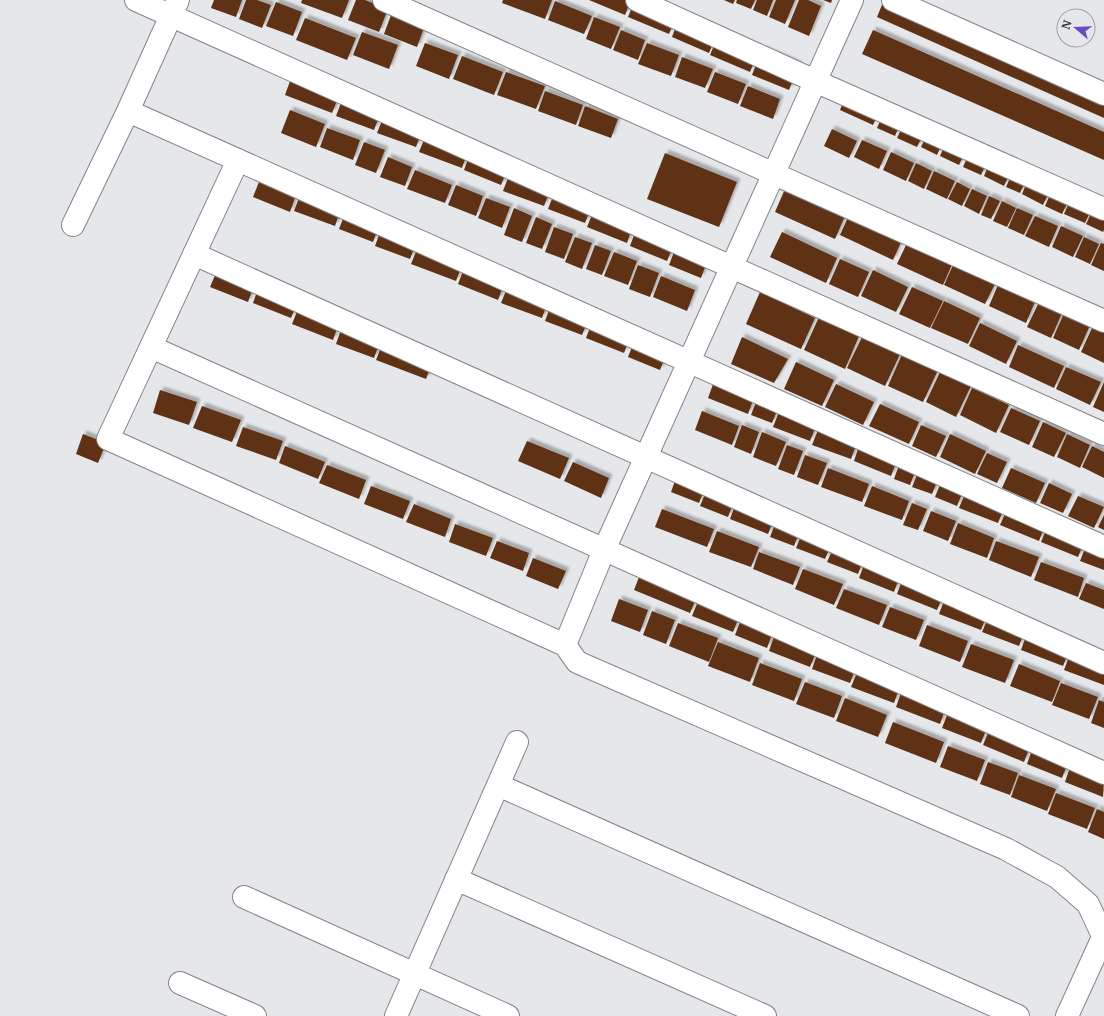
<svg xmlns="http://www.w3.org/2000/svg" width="1104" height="1016" font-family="Merriweather,serif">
	<defs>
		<filter id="shadow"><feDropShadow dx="3.5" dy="-3.5" stdDeviation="1" flood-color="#0004"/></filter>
	</defs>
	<rect width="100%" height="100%" fill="#e5e7ea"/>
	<path fill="#5f3012" filter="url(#shadow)" d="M214,0H242L236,17L211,8Z
		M246,0H257L271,5L262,28L239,19Z
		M302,0H349L342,18L301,3Z
		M356,0H365L388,9L379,32L348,20Z
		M503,0H552L545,19L502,3Z
		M589,0H631L625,15Z
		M635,0L677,15L669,34L628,17Z
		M724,0H735L733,4Z
		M737,0H755L751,9L736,3Z
		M757,0H773L767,16L753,10Z
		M776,0H795L785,24L769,17Z
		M799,0H808L821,6L809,36L788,27Z
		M823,0H832L831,3Z
		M884,0L1104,92V118L877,17Z
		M555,1L592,16L584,34L548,20Z
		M276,2L302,12L293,36L266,26Z
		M391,15L424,28L417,47L384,34Z
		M594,17L620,27L611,49L586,39Z
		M305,18L356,38L347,60L296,40Z
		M679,18L717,33L709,53L672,37Z
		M621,30L645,40L638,60L613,50Z
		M873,30L1104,132V160L862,54Z
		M362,32L398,45L389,69L353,55Z
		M719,34L759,50L750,72L710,55Z
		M425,43L458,55L449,79L416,66Z
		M647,43L679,55L671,76L638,64Z
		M762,49L799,65L789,90L752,75Z
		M462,56L503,72L494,95L453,79Z
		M682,57L713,69L705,88L675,77Z
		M506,72L545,86L536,109L497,95Z
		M715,72L746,84L738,104L707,92Z
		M293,73L341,91L332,113L285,95Z
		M748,86L780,99L773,119L740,106Z
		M545,91L583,105L576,125L538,111Z
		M848,91L882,106L873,125L840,110Z
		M344,95L382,109L374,130L336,116Z
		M585,106L618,119L611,138L578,126Z
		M886,108L903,117L895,136L877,128Z
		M290,110L325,124L316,147L281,133Z
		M385,113L423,128L416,147L377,133Z
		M906,119L926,129L917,147L897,138Z
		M327,128L360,140L353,160L320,147Z
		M930,128L945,136L937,155L921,147Z
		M832,129L857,141L849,158L824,146Z
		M427,132L469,148L462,168L419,152Z
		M948,138L968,147L959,165L940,156Z
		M862,140L887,151L879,169L854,157Z
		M364,142L385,150L376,173L355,165Z
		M972,147L990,156L981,175L963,167Z
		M471,151L509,166L501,185L464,170Z
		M891,152L914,163L906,181L883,170Z
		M665,153L737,182L719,227L647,199Z
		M388,157L412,167L405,186L380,177Z
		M992,157L1013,167L1004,186L984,176Z
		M916,163L932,171L924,189L908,181Z
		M1015,167L1029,174L1020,193L1006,187Z
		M415,170L452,185L445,203L407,189Z
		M511,170L552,186L544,206L503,191Z
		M934,171L955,181L947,199L926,189Z
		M263,172L299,186L290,212L253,197Z
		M1030,175L1052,186L1043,205L1022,194Z
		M957,182L970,189L962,206L948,199Z
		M456,185L483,196L476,216L448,205Z
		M1054,186L1072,194L1062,214L1045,206Z
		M785,189L845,216L835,239L775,212Z
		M972,189L987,196L979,214L964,206Z
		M302,190L342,205L335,226L294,211Z
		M555,191L592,205L585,223L548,209Z
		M1073,194L1094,204L1085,223L1064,214Z
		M989,196L1000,201L991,219L981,215Z
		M486,198L510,207L502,228L478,218Z
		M1002,201L1016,208L1007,227L993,221Z
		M1096,203L1104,207V230L1103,232L1086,224Z
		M514,208L532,216L522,242L504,235Z
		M1017,208L1033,215L1024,235L1008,228Z
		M594,210L633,225L627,243L587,227Z
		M346,211L380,224L373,242L339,229Z
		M849,215L902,240L893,260L840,235Z
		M1035,216L1058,226L1049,247L1025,236Z
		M536,217L552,224L542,249L526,243Z
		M383,224L418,238L410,259L375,246Z
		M1061,226L1083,236L1073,257L1052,247Z
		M554,227L573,234L564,259L545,252Z
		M637,227L675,242L667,261L630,246Z
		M782,232L837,258L826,283L770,257Z
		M575,237L592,243L582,269L565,262Z
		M1084,237L1099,244L1090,264L1075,257Z
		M908,241L953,262L943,285L897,264Z
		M420,242L464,259L456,281L411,264Z
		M1101,243L1104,244V271L1091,265Z
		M595,245L611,251L602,275L586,269Z
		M676,247L708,259L701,278L669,265Z
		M614,252L637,261L628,285L604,276Z
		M840,259L869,272L858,297L829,284Z
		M467,261L507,276L498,300L458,284Z
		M955,261L997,280L985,304L944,285Z
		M638,265L659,273L650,297L629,289Z
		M219,266L256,280L248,302L210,287Z
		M873,270L908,287L896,312L861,296Z
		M661,276L695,290L687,311L653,297Z
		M1000,280L1037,297L1026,323L989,306Z
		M510,281L550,296L542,318L501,303Z
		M259,286L298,301L291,318L253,303Z
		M912,287L943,301L930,328L899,314Z
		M760,292L815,318L801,349L746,324Z
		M1040,300L1063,311L1051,338L1027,327Z
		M944,301L980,318L968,344L931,328Z
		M552,302L590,316L582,335L545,321Z
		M300,304L340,320L333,340L292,324Z
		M1065,311L1091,323L1079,350L1053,338Z
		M594,317L632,332L624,353L586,338Z
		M819,317L859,336L845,369L804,350Z
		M980,323L1017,341L1006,364L969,346Z
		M343,324L381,339L374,358L336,344Z
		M1092,328L1104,333V363L1081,352Z
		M863,335L901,352L885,386L847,368Z
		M636,337L668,350L660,370L628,357Z
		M742,337L788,359L774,383L731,364Z
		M383,342L433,361L426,379L376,360Z
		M1018,345L1064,366L1054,388L1009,367Z
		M903,352L939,368L923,402L888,386Z
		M796,362L834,380L822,406L784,389Z
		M1066,367L1101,382L1090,405L1056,389Z
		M940,372L971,386L956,417L926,402Z
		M716,376L756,392L748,414L708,398Z
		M1104,382V412L1093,407Z
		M836,384L874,402L863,425L825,407Z
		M972,388L1009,405L996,433L960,415Z
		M160,390L197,402L189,425L153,413Z
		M759,394L780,403L772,423L751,415Z
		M880,404L919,422L909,444L869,426Z
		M202,406L241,420L232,442L193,428Z
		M781,407L818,421L810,441L773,427Z
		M1011,408L1040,421L1029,445L1000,432Z
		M702,411L739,426L732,445L695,430Z
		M1043,422L1066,433L1054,457L1032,447Z
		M742,425L759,432L751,454L734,447Z
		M820,425L858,440L851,459L812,445Z
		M921,425L946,436L936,457L912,446Z
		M243,427L283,441L276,460L236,446Z
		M762,432L786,442L776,466L753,457Z
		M83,434L106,443L98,463L76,454Z
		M950,434L986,451L975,474L940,457Z
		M1067,434L1090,445L1080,468L1057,457Z
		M527,441L569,458L560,479L518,461Z
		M860,443L898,458L891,476L854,461Z
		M787,445L803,451L794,475L778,469Z
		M285,446L325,462L318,479L279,463Z
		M1092,446L1104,452V478L1082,467Z
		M987,453L1007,462L997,483L977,474Z
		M805,455L827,463L818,485L797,477Z
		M902,457L918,464L910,485L894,479Z
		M573,462L609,478L601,498L564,481Z
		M327,465L366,480L359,499L319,483Z
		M921,465L941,472L932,494L912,487Z
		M828,468L869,484L862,502L821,487Z
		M1011,468L1045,483L1036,503L1002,488Z
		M679,470L708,480L699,503L671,492Z
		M943,477L965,486L957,506L935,497Z
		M710,482L737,493L728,517L700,506Z
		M1049,483L1072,494L1063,513L1040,503Z
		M371,486L410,501L403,519L364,504Z
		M872,486L909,501L902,520L864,506Z
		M967,489L1005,505L998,523L959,508Z
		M1078,496L1104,507L1094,528L1068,516Z
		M737,500L776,514L768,534L730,519Z
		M912,503L927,509L918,530L903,525Z
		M414,504L451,519L445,537L406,522Z
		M1008,507L1046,522L1039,541L1000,525Z
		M662,509L714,529L707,547L655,527Z
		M931,511L956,521L948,541L923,531Z
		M1104,515V530L1098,527Z
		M778,516L802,525L794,546L770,537Z
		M958,523L994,538L987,558L950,544Z
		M455,524L493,538L486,556L449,542Z
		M1048,525L1085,540L1078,557L1041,542Z
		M804,529L833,540L825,559L796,548Z
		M717,531L759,547L751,567L709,552Z
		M497,541L529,553L523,571L490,558Z
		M996,541L1039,557L1031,577L989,560Z
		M1087,543L1104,549V570L1080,561Z
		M835,544L865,555L858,574L827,562Z
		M759,552L800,567L793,585L753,569Z
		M867,557L902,570L894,592L859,578Z
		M533,558L566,571L558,589L526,576Z
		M1041,562L1084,578L1078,597L1034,580Z
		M803,569L843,584L834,605L795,589Z
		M641,572L698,594L690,613L634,590Z
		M904,575L945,591L937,610L897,594Z
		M1086,583L1104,590V609L1079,599Z
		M844,589L887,605L879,625L836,608Z
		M947,593L989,609L981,630L939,614Z
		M619,599L648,610L640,632L611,621Z
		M699,599L740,615L733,632L692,616Z
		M890,607L924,620L916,640L882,627Z
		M652,611L675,620L666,644L643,635Z
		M991,611L1027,625L1019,646L982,632Z
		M742,617L774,629L767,648L735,635Z
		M678,623L718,638L709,662L669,646Z
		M927,625L968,641L960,662L919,646Z
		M1028,630L1071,646L1063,666L1021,650Z
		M775,633L817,650L810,667L769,651Z
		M718,642L759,658L750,682L708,666Z
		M971,644L1014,660L1005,683L962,667Z
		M1072,649L1104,661V685L1064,670Z
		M818,652L856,667L850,683L812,669Z
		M760,663L802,679L794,701L752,685Z
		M1019,664L1060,681L1052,702L1010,686Z
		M858,670L900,686L894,703L851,687Z
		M805,682L842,696L834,718L796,704Z
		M1061,683L1098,697L1089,719L1052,705Z
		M902,690L946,707L940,724L896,707Z
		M845,698L887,715L878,737L836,721Z
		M1099,700L1104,702V728L1091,723Z
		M949,710L988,725L981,743L942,728Z
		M893,722L944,742L936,763L885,743Z
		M990,728L1031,744L1024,762L983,745Z
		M948,746L985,760L977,781L940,767Z
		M1033,747L1069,760L1062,778L1027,764Z
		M988,762L1018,773L1010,795L980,784Z
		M1071,764L1104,776L1103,797L1065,782Z
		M1019,775L1056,789L1047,811L1011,797Z
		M1056,793L1095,808L1087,829L1048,814Z
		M1097,809L1104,812V839L1088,832Z"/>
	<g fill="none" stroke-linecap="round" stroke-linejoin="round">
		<defs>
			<path id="minor" d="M136,0L1104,434
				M384,0L1104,321
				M637,0L815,81L1104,209
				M852,0L604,550L565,645L577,662L1006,849L1057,877L1088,904L1104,938
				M893,0L1104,94
				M128,111L1104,547
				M238,160L108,439L565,645
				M73,225L128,111L178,0
				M194,254L1104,663
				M151,347L1104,773
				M498,785L1018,1016
				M456,879L765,1016
				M244,897L508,1016
				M180,983L255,1016
				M396,1016L517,742
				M1067,1016L1104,935"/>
		</defs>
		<use href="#minor" stroke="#838487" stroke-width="24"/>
		<use href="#minor" stroke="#fff" stroke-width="22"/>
	</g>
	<g transform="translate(1076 28) rotate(289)"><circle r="19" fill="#e5e7ea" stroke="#9fa1a3"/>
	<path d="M0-3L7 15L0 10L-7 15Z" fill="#684cc5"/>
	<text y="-6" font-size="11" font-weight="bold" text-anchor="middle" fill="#363738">N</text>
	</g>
</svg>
